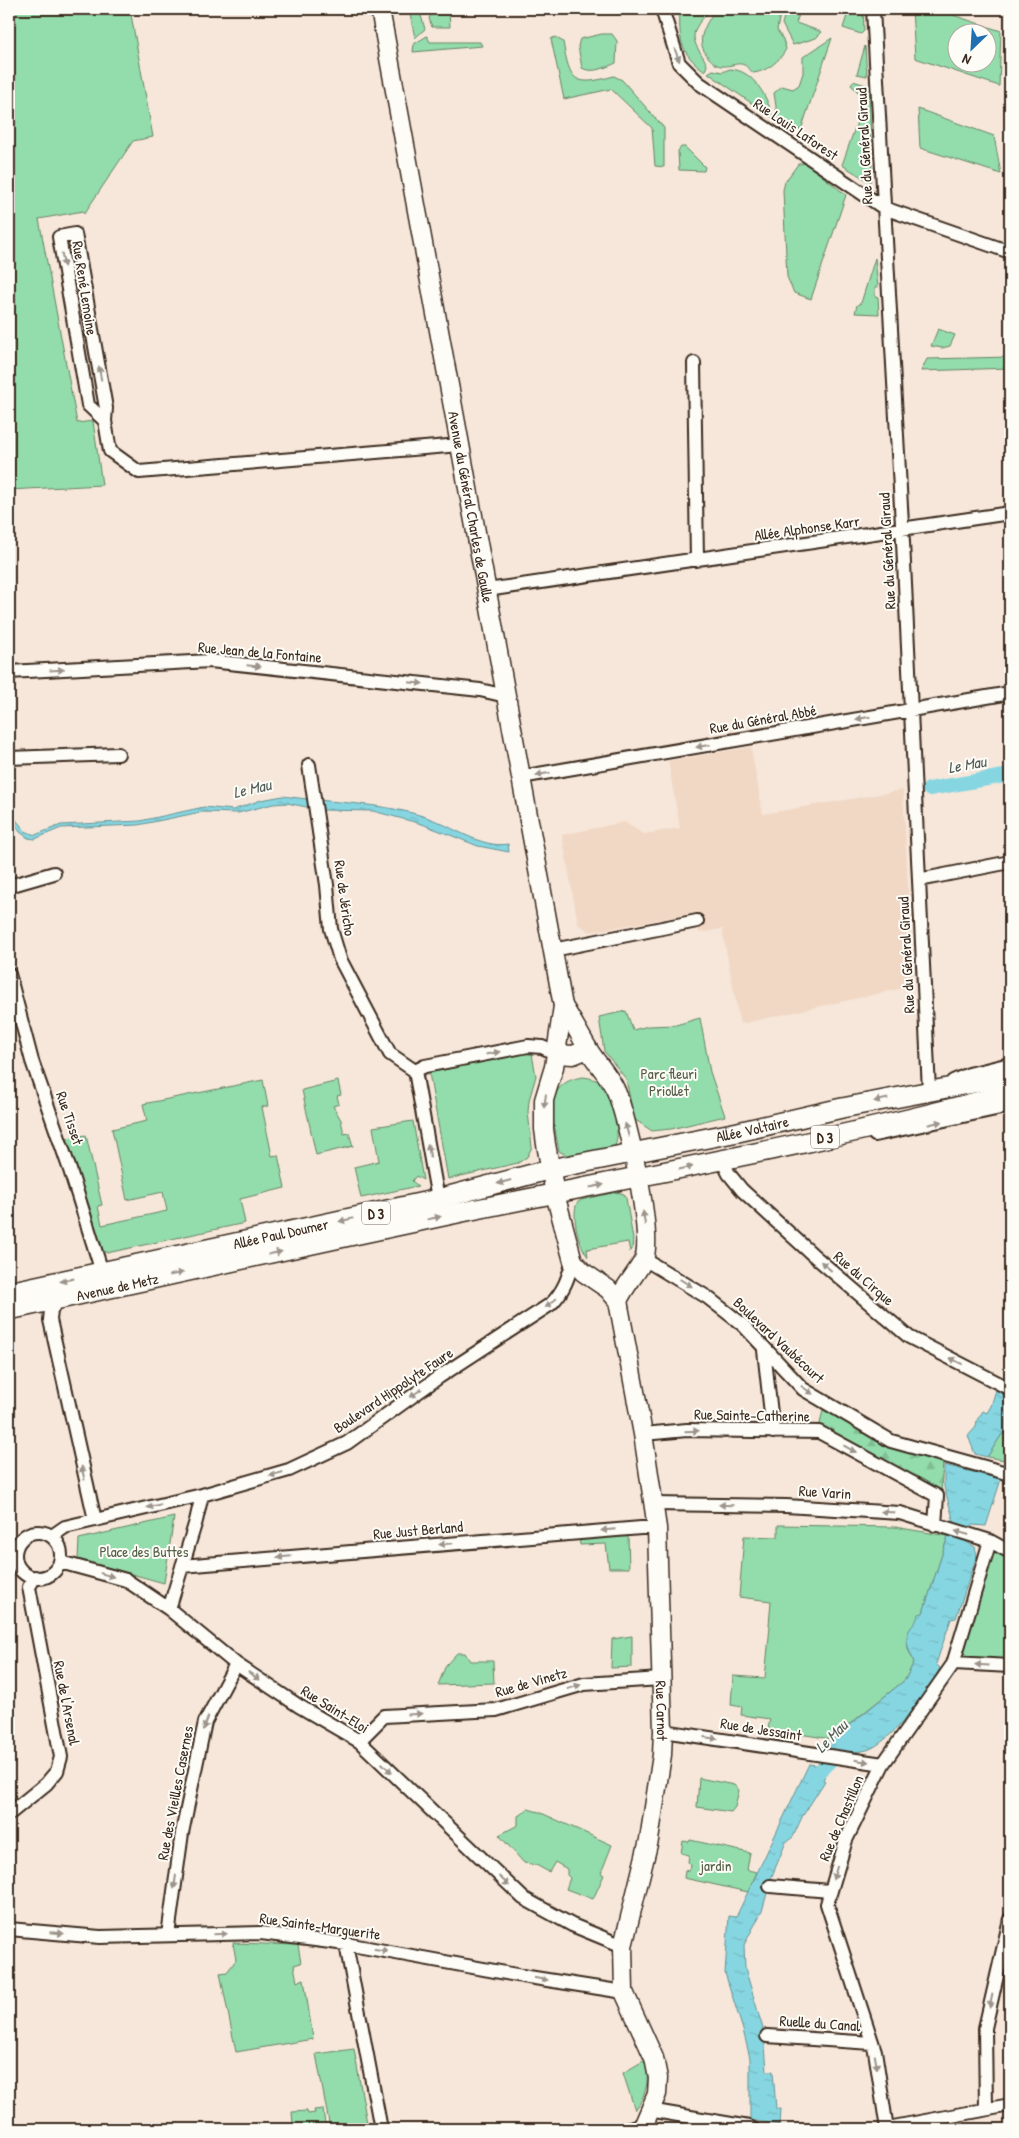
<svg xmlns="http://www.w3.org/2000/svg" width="1019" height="2138" font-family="'Patrick Hand',sans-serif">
	<defs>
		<pattern id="forest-firs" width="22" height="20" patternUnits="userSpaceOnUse" patternTransform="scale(1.25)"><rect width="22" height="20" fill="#93dcab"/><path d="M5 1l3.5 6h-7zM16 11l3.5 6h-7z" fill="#80bd93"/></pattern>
		<pattern id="water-ripples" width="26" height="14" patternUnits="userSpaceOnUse" patternTransform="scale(1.25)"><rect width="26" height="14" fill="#86d6e1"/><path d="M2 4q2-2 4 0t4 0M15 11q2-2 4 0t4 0" fill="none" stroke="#75b8c1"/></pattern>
	</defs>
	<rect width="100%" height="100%" fill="#f6e7da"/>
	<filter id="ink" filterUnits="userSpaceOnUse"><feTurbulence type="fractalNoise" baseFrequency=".02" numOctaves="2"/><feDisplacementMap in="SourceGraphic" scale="10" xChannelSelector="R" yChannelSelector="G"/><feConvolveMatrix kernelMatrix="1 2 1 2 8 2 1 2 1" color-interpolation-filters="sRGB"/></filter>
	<g filter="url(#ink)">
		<path fill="#f1d8c5" d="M751,747L763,814L903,790L913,986L740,1024L722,929L699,933L695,913L590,932L578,924L562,835L624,822L644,834L680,828L668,761Z"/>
		<path fill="#93dcab" stroke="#678364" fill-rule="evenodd" d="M9,9H130L153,137L133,141L84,214L83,211L39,219L77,423L93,421L102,485L9,490Z
			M409,9H419L425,29L415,38Z
			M680,9H710C706,16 699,21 696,28C689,43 703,53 707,65L705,71C679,53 679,38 680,9Z
			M715,9H781L777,30L783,39L786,49C780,61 766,72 753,73C740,57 736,67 722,66C716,66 712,61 709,58C693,40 706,26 715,9Z
			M786,9H801L796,23L822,32L816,38L793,45L782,24Z
			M849,9H863L864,31L861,34L843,28Z
			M912,9H935L1001,31L999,86L915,58ZM956,32H986V62H956Z
			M449,10L450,27H432L429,18L433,12Z
			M602,34H612L617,41L616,63C607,67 592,74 582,68L578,46L580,39Z
			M427,36L430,42H480L482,46L413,52L414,44Z
			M555,37L563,42C570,82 574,87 614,76L622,80L664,128V167L655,166L652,128L611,89L564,99L551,39Z
			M832,38L801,130L792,127L791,131L778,120L774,93L782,86L793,89L799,85L803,73V57Z
			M865,46L867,76L857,74Z
			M730,69C754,70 768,98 773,118L708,73L713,70L722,72Z
			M853,81L869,86L872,175L870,182L842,165L865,99L851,85Z
			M918,109L994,136L1001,174L920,148Z
			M681,147H685L705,167L704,171L679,170L678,151Z
			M806,163L846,195L811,299L794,293L787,277L783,190L785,182L798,164Z
			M875,258L878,287H875V296L878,297L879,314L855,313L857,305L861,303Z
			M938,329L955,335L950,346L942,348L931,346Z
			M1010,357V368L921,371L927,359Z
			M626,1011L633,1030L648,1026L676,1025L700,1018L710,1072L725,1116L671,1129L652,1131L634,1119L626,1079L604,1051L599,1017Z
			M526,1053L532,1054L536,1076L529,1100L528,1112L532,1147L527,1157L518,1163L448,1179L429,1073Z
			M583,1077C591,1078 599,1080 605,1086C613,1095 622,1139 614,1147L568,1156L559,1151C554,1121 540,1083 583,1077Z
			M263,1080L268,1106L262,1107L272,1156L278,1155L285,1188L240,1199L245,1223L107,1253L102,1250L67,1138L86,1135L102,1205L98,1206L102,1225L167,1211L163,1192L127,1200L112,1129L147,1121L143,1104Z
			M338,1081L341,1095L337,1096L339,1104L333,1106L341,1120L344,1134L349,1133L353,1146L316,1155L302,1090Z
			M413,1121L423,1180L416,1176L412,1181L418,1186L361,1198L354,1167L379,1161L373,1127Z
			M616,1192L624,1194L626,1198L633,1239L632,1250L630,1252L628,1242L587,1249L588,1257C579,1245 571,1217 577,1203L581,1200Z
			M1010,1432V1461L987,1457L1002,1434Z
			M174,1517L164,1583L78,1559L79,1539Z
			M778,1525L895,1527L948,1536L923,1613L910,1630L907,1638L908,1649L914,1662L905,1680L831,1739L768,1729L770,1719L741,1715L742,1707L731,1705L733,1676L765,1678L770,1626L769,1625L771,1601L739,1597L744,1536L778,1537Z
			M628,1535L629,1568H609L606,1544L580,1545L579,1536Z
			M994,1548L1010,1555V1663L972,1660L963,1652Z
			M632,1636V1667L611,1668L612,1639Z
			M457,1653H465L470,1661H493L494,1683L438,1685L446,1665Z
			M699,1778L734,1785L739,1790L735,1807L731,1812L697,1807Z
			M528,1809L539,1812L612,1845L601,1873L604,1875L593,1899L566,1889L570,1878L567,1875V1869L555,1862L549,1872L536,1865L524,1863L499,1835L518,1825V1816Z
			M690,1840L750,1853L747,1870L757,1872L748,1892L684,1878L685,1871L690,1869L691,1865L688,1862L689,1855L681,1853L683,1841L689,1842Z
			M233,1943L298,1945L301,1963L294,1965L297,1982L304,1979L313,2039L236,2052L220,1973L227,1972L236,1960Z
			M354,2049L368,2129H279V2127L293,2124L292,2112L307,2111L308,2114L315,2113L314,2110L323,2109L325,2124L329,2123L316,2054Z
			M645,2060C650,2077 647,2095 635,2110L623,2073Z"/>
		<path fill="url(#forest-firs)" stroke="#678364" d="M823,1410L906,1452L943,1461L941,1493L819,1428Z"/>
		<path fill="url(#water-ripples)" stroke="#689193" d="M283,796C331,803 379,802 426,817C452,826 482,849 508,844L509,852L478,846L422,824L373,811L321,810L287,803L273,804L238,813L201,812L138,825L61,828L35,839L28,838L20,832L9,816V811L25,831L35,835L61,825L140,821L204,807L233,810L261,800Z
			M996,1390L1010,1398V1432L1002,1434L987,1457L975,1454L968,1436L976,1427L977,1420L983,1411L987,1413L991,1406Z
			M944,1465L1001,1479L986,1526L972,1525L967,1528L955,1525L944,1487Z
			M953,1534L963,1537L965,1541L975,1547L977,1555L956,1618L951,1619L936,1664L940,1668C929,1691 891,1743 867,1750C852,1754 835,1749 821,1748L905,1680L914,1662C910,1652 903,1640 910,1629C914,1623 917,1622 918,1614L923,1613L948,1536Z
			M809,1764L829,1767L823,1780L825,1781L802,1817L793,1837L786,1842L772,1876L762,1911L744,1945L745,1968L764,2032L767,2071H773L776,2109H781L780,2125L750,2120V2058L743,2030L725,1973L729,1916L736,1917Z"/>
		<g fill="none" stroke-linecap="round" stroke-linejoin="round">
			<path stroke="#86d6e1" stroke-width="14" d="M929,789L1010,775
				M813,1778L854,1737"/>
			<defs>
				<path id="minor" d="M662,9L679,63L699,83L884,208L1010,252
					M873,9L903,542L929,1091L935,1089
					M694,363L697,560
					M105,421L88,405L59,237L75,234L106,408L105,421L110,451L139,472L460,445
					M487,590L1010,513
					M9,672L210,661L480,690L506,696
					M9,758L118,754
					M309,765L327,885L331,929L340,959L390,1054L415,1071
					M521,777L1010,693
					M919,880L1010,862
					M9,886L54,873
					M553,950L697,921
					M9,974L32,1061L70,1170L102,1272
					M953,1081L969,1074L1010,1064
					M875,1135L1010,1106
					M722,1160L729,1174L742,1190L812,1254L909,1337L1010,1389
					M438,1199L415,1071L425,1066L528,1046L542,1047L557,1054
					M644,1259L707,1297L743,1325L803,1389L891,1441L1010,1474
					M58,1300L51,1310L50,1320L95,1520
					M764,1350L773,1432
					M643,1434L687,1430L819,1432L937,1496L935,1525
					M654,1504L786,1506L900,1513L990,1541L1010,1552
					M15 1555a23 23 0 1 1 46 0a23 23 0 1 1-46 0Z
					M52,1536L65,1527L202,1495L289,1470L347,1443L439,1377L551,1304C564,1291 568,1278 573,1261
					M60,1562L126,1580L169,1609L236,1664L299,1706L359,1741L523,1898L572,1925L623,1946
					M182,1566L641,1528H657
					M169,1609L196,1521L202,1495
					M954,1663L1010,1666
					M663,1731L883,1764
					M359,1741L384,1716L496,1710L584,1684L661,1679
					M9,1814L46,1784L57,1771L61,1757L29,1587L35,1577
					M770,1886L830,1891
					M9,1929L100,1937L261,1933L346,1944L522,1976L624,1992
					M168,1935L182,1833L205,1722L236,1664
					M346,1944L381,2129
					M767,2036L872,2043
					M986,2109L985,2028L1010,1919
					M649,2110L749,2127L753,2129
					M888,2128L1010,2105
					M625,2129L642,2125
					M887,2129L875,2051L827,1904L846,1840L883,1764L953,1664L990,1541"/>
				<g id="secondary">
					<path id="s1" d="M380,9L563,1006L554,1067L544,1100V1129L546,1144L555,1194L573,1261L583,1272L608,1289L618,1301L643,1434L657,1528L663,1731L662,1755L649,1840L623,1946L624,1992L654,2058L658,2078L657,2094L642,2129"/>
					<path d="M563,1006C572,1020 580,1035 588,1049C597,1064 609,1075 616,1091C627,1117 654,1234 644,1259C638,1272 625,1285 618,1301"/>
					<path d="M557,1054L573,1055L588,1049"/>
				</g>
				<g id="primary">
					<path id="s2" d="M9,1292L438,1199L551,1169L738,1132L842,1108L1010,1076"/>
					<path id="s3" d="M9,1310C161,1277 314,1243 467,1211C648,1174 831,1142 1010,1093"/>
				</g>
			</defs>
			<use href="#minor" stroke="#3b2a1e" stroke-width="16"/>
			<use href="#secondary" stroke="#3b2a1e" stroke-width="21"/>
			<use href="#primary" stroke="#3b2a1e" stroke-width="22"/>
			<use href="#minor" stroke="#fdfcf7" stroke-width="12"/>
			<use href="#secondary" stroke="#fdfcf7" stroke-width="18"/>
			<use href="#primary" stroke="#fdfcf7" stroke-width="19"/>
		</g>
		<defs><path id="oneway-solid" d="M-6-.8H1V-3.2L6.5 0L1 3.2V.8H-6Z" transform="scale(1.25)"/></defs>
		<g fill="#9c938a">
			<use href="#oneway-solid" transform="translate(677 55) rotate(69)"/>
			<use href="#oneway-solid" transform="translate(63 260) rotate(80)"/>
			<use href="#oneway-solid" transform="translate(100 373) rotate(-100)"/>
			<use href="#oneway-solid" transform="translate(254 666) rotate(6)"/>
			<use href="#oneway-solid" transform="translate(57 670) rotate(-3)"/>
			<use href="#oneway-solid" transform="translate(416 683) rotate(6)"/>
			<use href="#oneway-solid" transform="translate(863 718) rotate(170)"/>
			<use href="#oneway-solid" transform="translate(703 746) rotate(170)"/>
			<use href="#oneway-solid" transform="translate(543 774) rotate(170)"/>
			<use href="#oneway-solid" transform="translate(493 1053) rotate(-11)"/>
			<use href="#oneway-solid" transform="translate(881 1100) rotate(169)"/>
			<use href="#oneway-solid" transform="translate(545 1101) rotate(98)"/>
			<use href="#oneway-solid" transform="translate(935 1123) rotate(-13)"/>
			<use href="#oneway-solid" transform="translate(627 1130) rotate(-105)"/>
			<use href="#oneway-solid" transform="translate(429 1151) rotate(-101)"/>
			<use href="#oneway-solid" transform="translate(686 1168) rotate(-12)"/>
			<use href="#oneway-solid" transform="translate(504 1182) rotate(165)"/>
			<use href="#oneway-solid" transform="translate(597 1186) rotate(-11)"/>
			<use href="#oneway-solid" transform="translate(434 1218) rotate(-12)"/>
			<use href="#oneway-solid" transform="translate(644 1218) rotate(-98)"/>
			<use href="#oneway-solid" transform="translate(346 1220) rotate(167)"/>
			<use href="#oneway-solid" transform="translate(275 1253) rotate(-12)"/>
			<use href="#oneway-solid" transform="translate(826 1266) rotate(-139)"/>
			<use href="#oneway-solid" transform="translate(176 1274) rotate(-12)"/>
			<use href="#oneway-solid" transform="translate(67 1280) rotate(168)"/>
			<use href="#oneway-solid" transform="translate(686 1283) rotate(32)"/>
			<use href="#oneway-solid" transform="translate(551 1303) rotate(141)"/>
			<use href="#oneway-solid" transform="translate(956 1361) rotate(-153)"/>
			<use href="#oneway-solid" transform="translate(807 1390) rotate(35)"/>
			<use href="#oneway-solid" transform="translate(416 1393) rotate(145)"/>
			<use href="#oneway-solid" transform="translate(692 1431) rotate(-1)"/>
			<use href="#oneway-solid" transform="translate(850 1449) rotate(28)"/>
			<use href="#oneway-solid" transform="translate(83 1473) rotate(-102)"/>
			<use href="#oneway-solid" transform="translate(276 1474) rotate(164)"/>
			<use href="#oneway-solid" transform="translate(726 1505) rotate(-179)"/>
			<use href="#oneway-solid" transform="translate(154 1506) rotate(167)"/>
			<use href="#oneway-solid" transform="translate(888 1512) rotate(-176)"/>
			<use href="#oneway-solid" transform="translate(608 1530) rotate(175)"/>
			<use href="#oneway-solid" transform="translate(962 1533) rotate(-164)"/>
			<use href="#oneway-solid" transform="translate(446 1544) rotate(175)"/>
			<use href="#oneway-solid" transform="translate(284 1557) rotate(175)"/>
			<use href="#oneway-solid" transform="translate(107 1575) rotate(16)"/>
			<use href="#oneway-solid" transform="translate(982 1665) rotate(-177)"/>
			<use href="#oneway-solid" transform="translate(254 1676) rotate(34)"/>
			<use href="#oneway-solid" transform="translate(574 1687) rotate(-17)"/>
			<use href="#oneway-solid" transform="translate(415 1714) rotate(-3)"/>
			<use href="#oneway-solid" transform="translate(206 1723) rotate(110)"/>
			<use href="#oneway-solid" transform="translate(711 1738) rotate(7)"/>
			<use href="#oneway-solid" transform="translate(862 1761) rotate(9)"/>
			<use href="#oneway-solid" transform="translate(387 1768) rotate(44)"/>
			<use href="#oneway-solid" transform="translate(835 1873) rotate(108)"/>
			<use href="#oneway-solid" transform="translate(504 1881) rotate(43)"/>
			<use href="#oneway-solid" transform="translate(175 1882) rotate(98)"/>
			<use href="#oneway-solid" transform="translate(57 1933) rotate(5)"/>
			<use href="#oneway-solid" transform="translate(220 1934) rotate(-1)"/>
			<use href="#oneway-solid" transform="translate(381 1950) rotate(10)"/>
			<use href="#oneway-solid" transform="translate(541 1979) rotate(9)"/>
			<use href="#oneway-solid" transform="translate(991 2001) rotate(102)"/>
			<use href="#oneway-solid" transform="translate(876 2062) rotate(80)"/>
		</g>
	</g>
	<g text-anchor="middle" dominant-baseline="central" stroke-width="4" stroke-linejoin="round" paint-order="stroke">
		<g fill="#fdfcf7" stroke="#75695f" stroke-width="1">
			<rect x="811" y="1125.5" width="28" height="23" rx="4"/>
			<rect x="362" y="1201.5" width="28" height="23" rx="4"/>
		</g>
		<g font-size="14" font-weight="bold" fill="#3b2a1e">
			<text x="825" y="1137">D 3</text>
			<text x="376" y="1213">D 3</text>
		</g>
		<g font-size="15" fill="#3b2a1e" stroke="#fdfcf7">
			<text transform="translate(796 129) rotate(34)">Rue Louis Laforest</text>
			<text transform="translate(864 146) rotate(-93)">Rue du Général Giraud</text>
			<text transform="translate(85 288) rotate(81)">Rue René Lemoine</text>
			<text stroke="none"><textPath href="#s1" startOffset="506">Avenue du Général Charles de Gaulle</textPath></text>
			<text transform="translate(807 528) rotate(-8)">Allée Alphonse Karr</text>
			<text transform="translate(887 551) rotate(-93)">Rue du Général Giraud</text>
			<text transform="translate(260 652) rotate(5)">Rue Jean de la Fontaine</text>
			<text transform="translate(763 719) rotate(-10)">Rue du Général Abbé</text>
			<text transform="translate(345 898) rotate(82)">Rue de Jéricho</text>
			<text transform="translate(906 955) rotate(-93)">Rue du Général Giraud</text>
			<text transform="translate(70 1118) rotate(71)">Rue Tisset</text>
			<text stroke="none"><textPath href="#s2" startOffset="761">Allée Voltaire</textPath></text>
			<text stroke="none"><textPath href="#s2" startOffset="278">Allée Paul Doumer</textPath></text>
			<text transform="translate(864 1278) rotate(41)">Rue du Cirque</text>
			<text stroke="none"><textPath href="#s3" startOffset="111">Avenue de Metz</textPath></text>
			<text transform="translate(779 1340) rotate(43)">Boulevard Vaubécourt</text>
			<text transform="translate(393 1390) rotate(-34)">Boulevard Hippolyte Faure</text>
			<text transform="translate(752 1415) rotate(1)">Rue Sainte-Catherine</text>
			<text transform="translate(825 1492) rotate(4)">Rue Varin</text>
			<text transform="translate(418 1530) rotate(-5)">Rue Just Berland</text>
			<text transform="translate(531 1682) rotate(-16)">Rue de Vinetz</text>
			<text transform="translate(67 1703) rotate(79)">Rue de l'Arsenal</text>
			<text transform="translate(335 1709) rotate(32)">Rue Saint-Eloi</text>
			<text stroke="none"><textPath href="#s1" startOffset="1748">Rue Carnot</textPath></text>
			<text transform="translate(761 1729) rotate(9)">Rue de Jessaint</text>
			<text transform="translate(175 1793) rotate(-79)">Rue des Vieilles Casernes</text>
			<text transform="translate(841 1818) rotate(-67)">Rue de Chastillon</text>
			<text transform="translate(320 1926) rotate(8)">Rue Sainte-Marguerite</text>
			<text transform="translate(820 2023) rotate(4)">Ruelle du Canal</text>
		</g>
		<g font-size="15" fill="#555f48" stroke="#fdfcf7">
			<text x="669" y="1073">Parc fleuri<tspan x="669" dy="17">Priollet</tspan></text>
			<text x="144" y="1551">Place des Buttes</text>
			<text x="716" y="1865">jardin</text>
		</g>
		<g font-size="16" font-style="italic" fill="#525e58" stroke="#fdfcf7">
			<text transform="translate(967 764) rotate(-10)">Le Mau</text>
			<text transform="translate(252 788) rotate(-13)">Le Mau</text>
			<text transform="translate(831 1736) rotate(-45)">Le Mau</text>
		</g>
	</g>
	<rect width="1019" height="2138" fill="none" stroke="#fdfcf7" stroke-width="30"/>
	<rect x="15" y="15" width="989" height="2108" fill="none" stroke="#3b2a1e" stroke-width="2" filter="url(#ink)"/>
	<g transform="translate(972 48) rotate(205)"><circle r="24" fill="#fdfcf7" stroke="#afa8a0"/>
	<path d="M0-4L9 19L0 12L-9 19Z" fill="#1f6fb2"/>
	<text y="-8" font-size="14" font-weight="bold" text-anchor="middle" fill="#3b2a1e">N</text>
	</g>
</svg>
